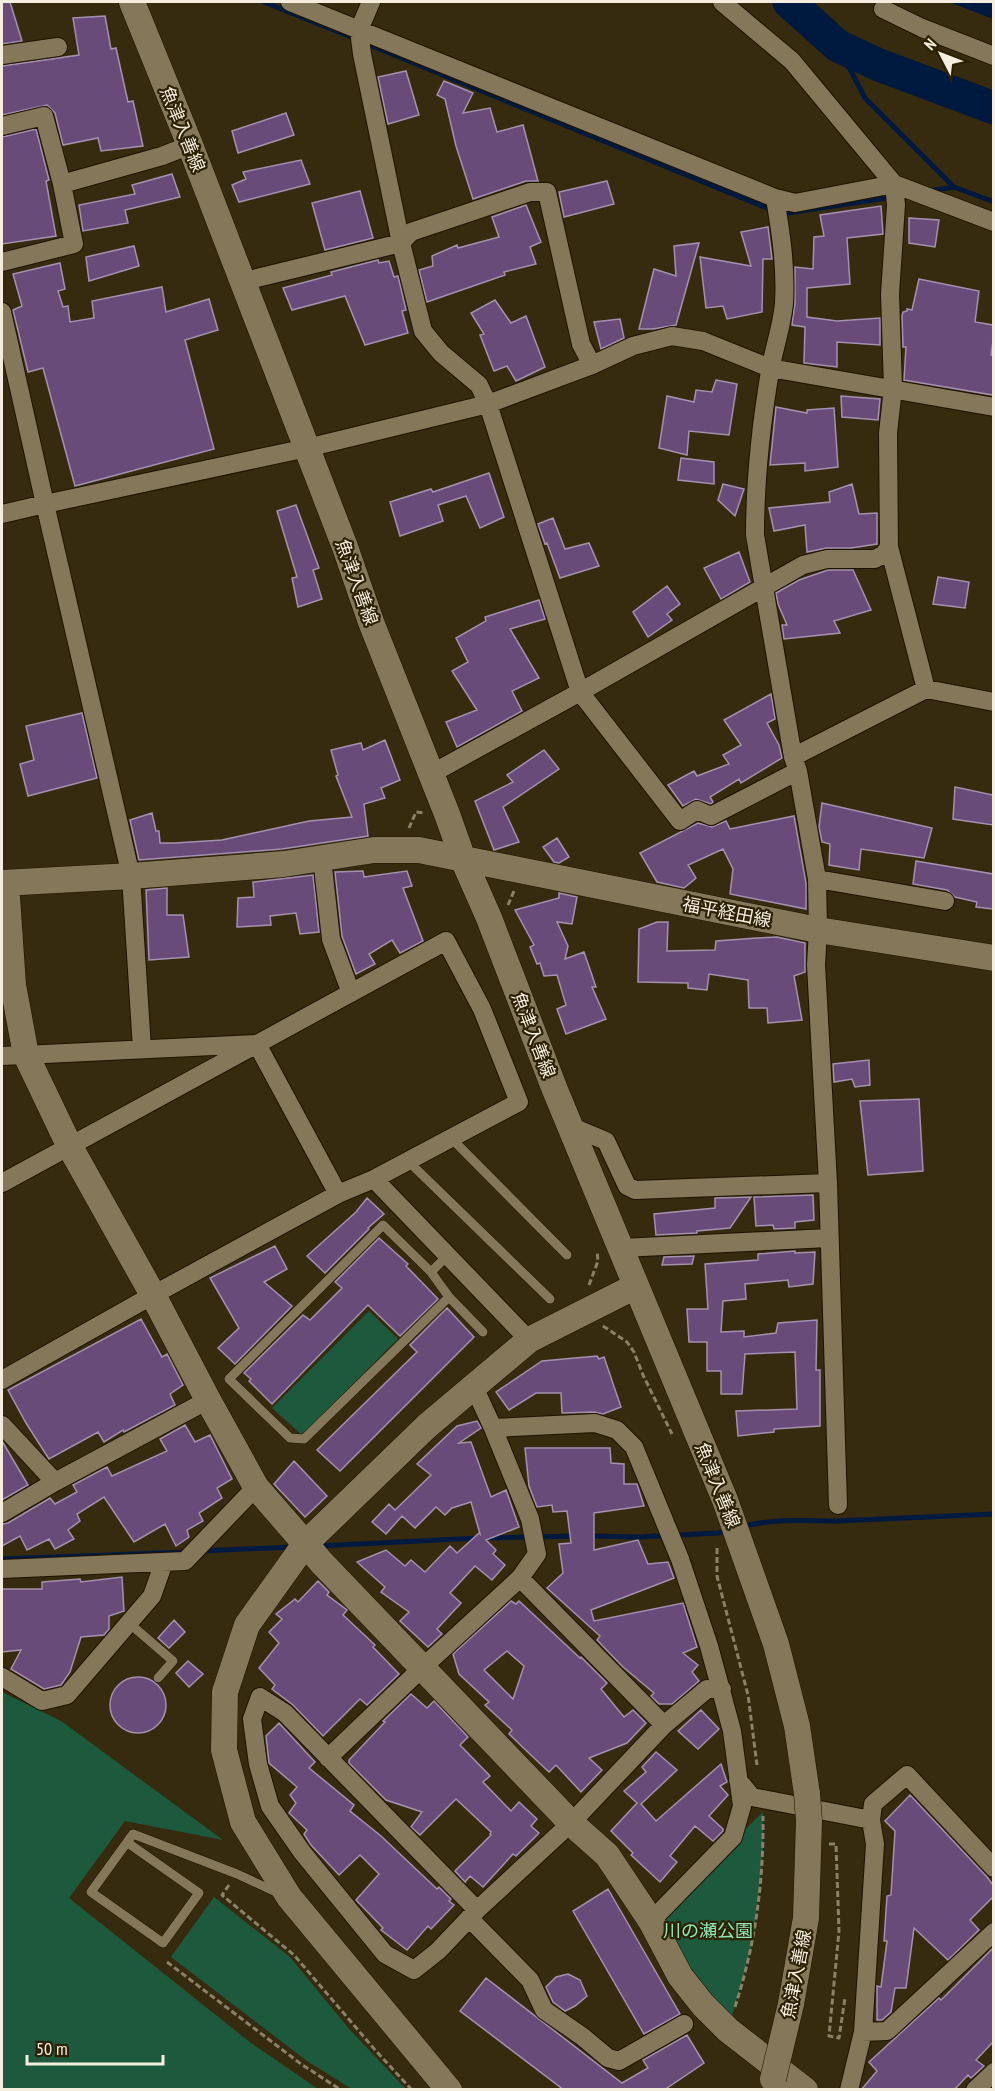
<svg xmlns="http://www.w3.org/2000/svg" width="995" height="2091" font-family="'PT Sans Narrow','Noto Sans JP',sans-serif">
	<rect width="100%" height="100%" fill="#362b0f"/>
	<path fill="#1d5a3d" d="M369,1311L398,1339L302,1435L272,1408Z
		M2,1692L61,1721L223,1840L125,1821L69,1898L251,2043L318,2089H2Z
		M763,1812V1854L753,1942L728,2030L651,1921Z
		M214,1897L290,1957L350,2030L406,2089H352L307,2061L171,1957Z"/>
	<path fill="#00193f" d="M949,2H993V19Z"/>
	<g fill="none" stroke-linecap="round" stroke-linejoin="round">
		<path stroke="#00193f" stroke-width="5" d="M264,2L356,39
			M365,43L772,210
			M838,46L865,98L954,187
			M929,191L954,187L994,202
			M781,214L893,197
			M741,1527C773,1518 804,1521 837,1521C889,1519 941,1516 994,1514
			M589,1536L639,1537L718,1533L729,1530
			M487,1538L577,1536
			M319,1546L478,1538
			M202,1551L292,1547
			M2,1559L187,1552"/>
		<path stroke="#00193f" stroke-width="33" d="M789,2L838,46L879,65L994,108"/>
	</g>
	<path fill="#694b79" stroke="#a391ae" stroke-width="1.5" fill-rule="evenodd" d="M2,2H10L22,41L2,44Z
		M105,16L111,49L116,48L128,102L133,101L143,146L101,151L98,138L63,145L55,113L47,105L2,115V66L79,55L73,18Z
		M406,71L419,115L388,124L378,77Z
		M444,81L473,93L463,113L490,108L497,132L523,125L538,181H526L473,199L456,146L445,99L437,95Z
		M286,113L294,135L238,153L232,131Z
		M36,129L49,180L46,181L56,236L2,244V137Z
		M301,160L310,184L239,202L232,185L246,179L243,172Z
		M172,174L180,197L125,210L128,223L83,231L79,205L135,194L132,185Z
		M607,181L614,204L564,217L559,192Z
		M360,191L373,238L325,250L312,203Z
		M526,205L541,242L530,247L536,264L504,272L505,275L427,302L419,270L433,266L432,256L457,245L458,248L499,237L492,217Z
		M881,206L883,234L847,238L850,284L807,288V317L837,321L880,318V345L837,342V367L804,363L805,327L792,325L795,303V267L813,269L814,237L824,236L820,215Z
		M909,218L939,220L935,247L909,243Z
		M768,227L772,259H763L762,312L727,319L723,306L706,308L700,257L751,266L741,232Z
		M699,243L676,325L653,329H639L654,269L676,276L674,246Z
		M134,246L139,266L89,281L86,257Z
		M378,260L379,263L389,261L394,277L398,276L406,310L402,311L408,333L365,345L345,296L292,310L283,288L332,275L331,272Z
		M60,263L65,289L58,291L63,307L68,306L70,322L94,318L92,301L162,287L166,312L209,299L218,330L185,340L214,449L75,486L43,368L28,372L13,310L22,306L13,274Z
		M919,279L979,291L975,322L993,325V341L991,355H993V395L904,380L906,347H903L902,316L903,312L907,311V309L912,310Z
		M495,300L511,323L526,316L545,367L516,381L507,366L494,371L480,335L484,334L471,313Z
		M620,319L624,338L601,349L594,322Z
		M716,380L737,384L729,435L689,431L687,455L659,448L667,396L694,402L696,390L712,392Z
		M841,396L880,399L878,420L842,417Z
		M776,407L807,413V410L834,408L838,467L805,471V463L770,465Z
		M681,458L714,462V484L678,480Z
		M489,473L504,517L480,528L466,496L438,505L443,521L400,536L390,502L431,489L433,492Z
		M723,484L744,489L735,516L718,500Z
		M852,484L859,514L877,513V544L851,548H827L807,552L805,525L774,531L769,508L830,502L829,492Z
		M296,505L319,568L313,570L322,599L298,607L292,578L297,577L277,511Z
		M553,518L565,549L589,543L599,566L560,578L547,543L545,544L538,524Z
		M739,552L750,582L721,599L704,568Z
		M828,570H853L871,610L834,621L840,633L784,639L782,625H787L778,604L776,593L799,580Z
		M938,577L969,582L965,608L933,604Z
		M667,586L680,604L667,614L672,620L648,637L633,612Z
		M539,600L545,619L510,629L539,678L512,691L522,711L457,747L446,722L477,710L452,671L468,662L456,638L486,621L485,617Z
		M771,694L775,719L767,723L779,745L782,758L741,783L739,779L710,797L713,802L711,804L696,799L683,806L668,785L694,771L697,776L729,764L723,755L741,745L724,720Z
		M82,713L97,778L28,796L20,764L34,760L26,726Z
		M385,740L400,780L381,788L385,798L364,804L368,836L282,849L139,860L130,820L152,813L156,831H159L160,843H175L222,840L309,821L352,817L336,776L338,775L331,750L361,743L363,750Z
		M544,750L559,769L503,807L519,842L494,850L475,801L513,782L507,775Z
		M955,787L993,795V825L953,819Z
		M822,803L932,828L924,858L861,849L859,870L829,865L830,844L822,842L819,827Z
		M794,816L806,883V909L730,894L733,869L723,849L688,865L696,878L684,888L657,882L640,853L698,823L712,827L726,821L730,829Z
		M557,838L569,857L559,863L554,862L543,847Z
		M916,861L993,874V909L976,907L977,902L955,897L947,890L913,884Z
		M363,871L364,877L407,871L412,886L403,888L423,941L400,953L392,940L369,954L375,964L356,974L342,936L335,872Z
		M313,875L319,932L300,934L296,913L270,916L271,925L237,927L238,898L254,897L253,882Z
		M167,888V915H183L189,957L149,960L146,890Z
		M559,893L577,897L572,924L557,922L568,946L565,959L584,952L596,987H592L606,1019L566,1034L557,1009L566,1005L557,975L544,976L540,963L537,964L530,947L534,945L515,910L559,898Z
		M657,922H668L667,951L715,950L716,941L757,938L777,937L805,943V972L794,976L802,1020L768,1023L767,1008H749L748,980L709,974L707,990L688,988V983L638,982L639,929Z
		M869,1060L870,1085L855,1087L852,1079L834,1082L833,1064Z
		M919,1099L923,1171L868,1175L860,1101Z
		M813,1195L814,1220L795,1222V1228L774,1229L773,1225L756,1226L754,1197Z
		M751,1197L730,1228L697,1231V1233L656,1235L654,1214L715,1208V1198Z
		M367,1198L384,1214L368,1228L369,1229L325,1273L307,1256L356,1212Z
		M379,1238L408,1264L406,1266L438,1299L400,1336L368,1305L272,1404L249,1381L251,1379L244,1373L303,1315L310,1320L342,1288L335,1282Z
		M275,1246L287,1269L264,1282L292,1306L235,1364L218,1348L239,1328L210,1278Z
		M795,1251V1253L815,1252L813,1284L789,1287L788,1280L745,1284L746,1299L723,1301L721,1332L744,1331V1337L776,1333L778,1323L817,1320L816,1370H820V1426L774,1429V1432L738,1436L736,1411L797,1409L795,1352L745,1354L742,1394H721V1371H707V1342H689L687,1309H708L705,1264L758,1260V1254Z
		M694,1256L692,1264L662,1265L664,1257Z
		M447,1308L474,1337L340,1471L317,1450L417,1352L410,1345Z
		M141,1319L162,1357L167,1354L183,1385L170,1394L175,1405L124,1432L123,1430L104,1442L98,1432L49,1459L26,1423L8,1390Z
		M597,1356L599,1359L604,1357L621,1407L603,1414L594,1412L562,1413L561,1393H536L509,1410L496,1392L542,1361Z
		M477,1421L481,1428L459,1443L471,1442L491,1497L506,1490L519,1527L486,1540L496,1550L493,1554L505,1565L492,1580L475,1566L450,1593L461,1603L437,1629L442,1634L428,1647L400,1621L409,1612L381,1592L385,1587L357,1562L386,1550L405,1566L411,1560L425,1572L450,1546L457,1553L479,1533L480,1534L471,1502L452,1508L445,1515L436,1507L415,1528L402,1516L386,1534L372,1522L389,1504L395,1510L431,1475L417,1464L457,1426Z
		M185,1425L195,1442L210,1435L232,1479L217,1488L222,1498L199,1513L203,1521L187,1530L189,1537L176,1546L165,1524L134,1542L104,1497L77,1514L80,1521L68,1530L74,1539L55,1549L49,1539L27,1550L20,1536L2,1546V1524L8,1523L50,1498L55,1504L77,1492L73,1485L107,1467L112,1476L167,1451L160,1439Z
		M2,1441L28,1485L2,1500Z
		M525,1448H610L611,1463L624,1464V1484H637L644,1506L594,1513V1550L638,1540L648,1564L668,1562L674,1578L591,1610L594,1621L683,1603L697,1647L683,1653L698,1665L692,1672L699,1681L672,1704H659L651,1696L654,1693L623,1667L597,1640L600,1636L547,1588L563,1573L559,1544L571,1543L567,1511L553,1512L552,1505L537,1507L529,1486Z
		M294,1461L327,1496L305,1517L274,1484Z
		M122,1577L124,1611L109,1616V1629L104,1635L81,1637L70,1672L61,1685L44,1689L11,1669L21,1650L2,1652V1589H42V1582L80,1579L81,1582Z
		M318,1581L329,1592L327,1595L347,1610L343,1615L375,1645L373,1647L399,1674L367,1705L360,1699L323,1736L293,1705L272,1689L275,1685L259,1668L279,1643L269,1632L282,1619L276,1614L295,1599L298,1602Z
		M511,1601L516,1604L519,1601L580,1658L581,1657L607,1683L601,1689L624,1717L633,1710L646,1723L627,1743L589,1758L602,1770L581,1792L556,1765L549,1772L534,1758L509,1734L512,1730L485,1705L489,1702L459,1674L453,1654ZM507,1651L524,1666L513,1699L484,1670Z
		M174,1620L185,1632L169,1648L158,1638Z
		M188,1661L203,1674L189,1687L176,1673Z
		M110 1705a28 28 0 1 1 56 0a28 28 0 1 1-56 0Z
		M411,1694L427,1708L434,1701L468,1737L460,1745L490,1776L483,1782L511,1811L519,1802L537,1819L531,1826L539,1833L516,1856L513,1854L483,1887L470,1876L465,1882L455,1871L491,1835L490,1834L491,1832L456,1799L420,1835L411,1827L422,1812L386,1800L349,1763V1760L385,1722L383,1721Z
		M701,1710L719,1729L698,1749L678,1731Z
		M279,1723L315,1762L309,1768L354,1805L350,1811L381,1836L437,1889L439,1887L451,1899L449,1901L454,1905L431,1929L428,1926L407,1950L381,1930L383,1928L356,1900L379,1874L360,1855L339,1875L311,1845L304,1834L307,1830L289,1813L296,1803L290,1795L297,1787L269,1763L266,1736Z
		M656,1752L677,1770L641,1804L656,1821L721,1764L727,1782L720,1786L728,1795L709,1816L723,1829V1831L713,1841L695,1826L670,1856L677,1862L660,1882L631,1855L633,1853L611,1831L637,1803L624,1791L646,1772L642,1767Z
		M910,1795L987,1877L993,1885V1897L970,1920L979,1930L948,1960L914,1928L906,1988H895L891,2012L882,2020H877V1986L881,1987L887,1941H884L887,1896L891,1895L895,1831L885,1821Z
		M608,1889L680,2014L644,2034L573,1911Z
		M993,1948V2042L976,2060L984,2066L971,2078L968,2075L954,2090H861L877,2071L869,2062L939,1998L941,2000Z
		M568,1974L580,1980L587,1996L575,2006L565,2011L553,2002L546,1987L556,1977Z
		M486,1978L622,2083L648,2068L643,2060L687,2035L704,2063L664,2090H564L460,2011Z"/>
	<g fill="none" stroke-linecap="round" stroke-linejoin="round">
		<defs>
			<path id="lane" d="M451,1138L567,1255
				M408,1161L550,1299
				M448,1255L431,1272L383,1225L229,1379L290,1438L304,1439L449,1297L483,1332
				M431,1272L449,1297
				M129,1623L173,1661L158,1678
				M128,1843L199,1893L163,1943L91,1892L133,1834L237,1874L278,1893"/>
			<path id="street" d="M290,2L775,198L795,203L894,184
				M371,2L359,30L362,54L401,243L423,331L441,353L479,385L488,404L592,365L633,346L672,336L703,341L770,368L994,407
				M722,2L792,61L894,184L994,222
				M883,9L922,28L994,56
				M2,55L58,47
				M2,126L44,116L62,184
				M775,198C781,234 786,266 784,303C782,326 774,348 770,371C761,425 755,480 755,535L793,757L798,771L817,879L818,930L816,965L828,1183L838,1505
				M2,262L74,244L62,184L162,156L190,145
				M243,284L257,278L401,243L411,232L530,192H547L581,344L592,365
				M2,312L45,504L307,448L488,404L580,692L680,821L697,810L711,816L798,771
				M2,514L45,504L131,876L142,1049
				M889,547L926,689
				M793,757L926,689L994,702
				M431,774L580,692L803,565L827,559H875L884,554L889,547L888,433L893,388L890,294L896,205L894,184
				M322,858L331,939L351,993
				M817,879L945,901
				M2,1056L257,1044L338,1194
				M570,1126L606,1141L627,1186L635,1190L828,1183
				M374,1179L529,1340
				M2,1183L446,941L482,1009L519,1102L374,1179L338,1194L153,1295L2,1380
				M621,1248L829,1238
				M2,1425L55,1482L208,1400
				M493,1428L595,1423L617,1430L634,1447L680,1559L709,1646L732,1731L742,1806L733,1837L651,1921
				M2,1513L55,1482
				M2,1569L185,1561L256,1487
				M520,1578L664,1725
				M2,1677L42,1701L67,1695L152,1596L164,1562
				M328,1758L423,1667L520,1578L537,1554L530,1519L493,1428L474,1387
				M738,1780L752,1797L871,1820
				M477,1910L285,1713L260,1697L252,1719L258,1764L270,1806L302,1852L385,1954L414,1970L438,1951L477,1910L571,1823L664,1725L707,1689H722
				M469,1918L530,1980L544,2010L583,2037L608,2058L619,2061L684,2024
				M863,2032L887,2031L994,1932
				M849,2090L863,2032L875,1844L871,1820L873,1804L907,1775L994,1868
				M975,2090L994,2072"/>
			<path id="secondary" d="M132,2L190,145L345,547L371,622L447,814L463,859L489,918L555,1090L725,1500L776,1644L797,1726L807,1794
				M2,883L131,876L284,864L374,850H419L818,930L994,958
				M6,883L13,985L26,1055L69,1145L153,1295L208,1400L256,1487L322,1563L571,1823L607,1855L651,1921L680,1976L703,2005L728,2030L805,2090
				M791,2004L806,1918L809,1821
				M449,2090L289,1897L243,1822L224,1750L225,1692L247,1625L305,1544L427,1426L529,1340L636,1286"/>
		</defs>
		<use href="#lane" stroke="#1e1300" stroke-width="10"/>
		<use href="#street" stroke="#1e1300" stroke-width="20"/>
		<use href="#secondary" stroke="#1e1300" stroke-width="27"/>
		<path stroke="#8a816a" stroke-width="3" stroke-dasharray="6 3" stroke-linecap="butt" d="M409,828L416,812L424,813
			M508,905L514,891
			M589,1285L598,1261L597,1251
			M603,1326L627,1342L634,1352L643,1375L672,1434
			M717,1548V1576L748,1695L757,1765
			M829,1844H836L839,1931L829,2036L839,2038L845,1998
			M229,1885L222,1895L294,1955L376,2051L412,2090
			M167,1962L301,2064L341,2090
			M735,2007C755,1946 764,1881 763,1816"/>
		<use href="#lane" stroke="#84775a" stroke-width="9"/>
		<use href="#street" stroke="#84775a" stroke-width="18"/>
		<use href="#secondary" stroke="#84775a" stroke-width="26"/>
		<defs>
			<path id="secondary-bridge" d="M807,1794L809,1821
				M773,2079L791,2004"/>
		</defs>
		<use href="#secondary-bridge" stroke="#1e1300" stroke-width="27" stroke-linecap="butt"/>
		<use href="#secondary-bridge" stroke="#84775a" stroke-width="26"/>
	</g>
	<g text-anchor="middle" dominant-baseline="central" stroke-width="4.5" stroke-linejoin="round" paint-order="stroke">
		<g font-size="18" fill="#f5eede" stroke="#2c2105">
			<text transform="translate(183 129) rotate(68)">魚津入善線</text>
			<text transform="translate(357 582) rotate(70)">魚津入善線</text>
			<text transform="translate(727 912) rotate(11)">福平経田線</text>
			<text transform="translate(534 1035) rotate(69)">魚津入善線</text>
			<text transform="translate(718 1485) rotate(68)">魚津入善線</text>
			<text transform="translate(796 1974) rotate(-79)">魚津入善線</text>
		</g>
		<g font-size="18" fill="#8ee8b8" stroke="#2c2105">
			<text x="708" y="1930">川の瀬公園</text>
		</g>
	</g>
	<rect width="995" height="2091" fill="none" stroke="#f5eede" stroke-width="6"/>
	<g transform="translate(941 54) rotate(312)" stroke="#2c2105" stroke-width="4.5" paint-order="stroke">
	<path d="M0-4.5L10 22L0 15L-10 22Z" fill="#f5eede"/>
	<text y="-9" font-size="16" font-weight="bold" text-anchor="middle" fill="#f5eede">N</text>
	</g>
	<path d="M27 2055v9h136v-9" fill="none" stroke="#f5eede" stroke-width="3"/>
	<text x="36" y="2055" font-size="18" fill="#f5eede" stroke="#2c2105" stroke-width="4.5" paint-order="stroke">50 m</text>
</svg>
